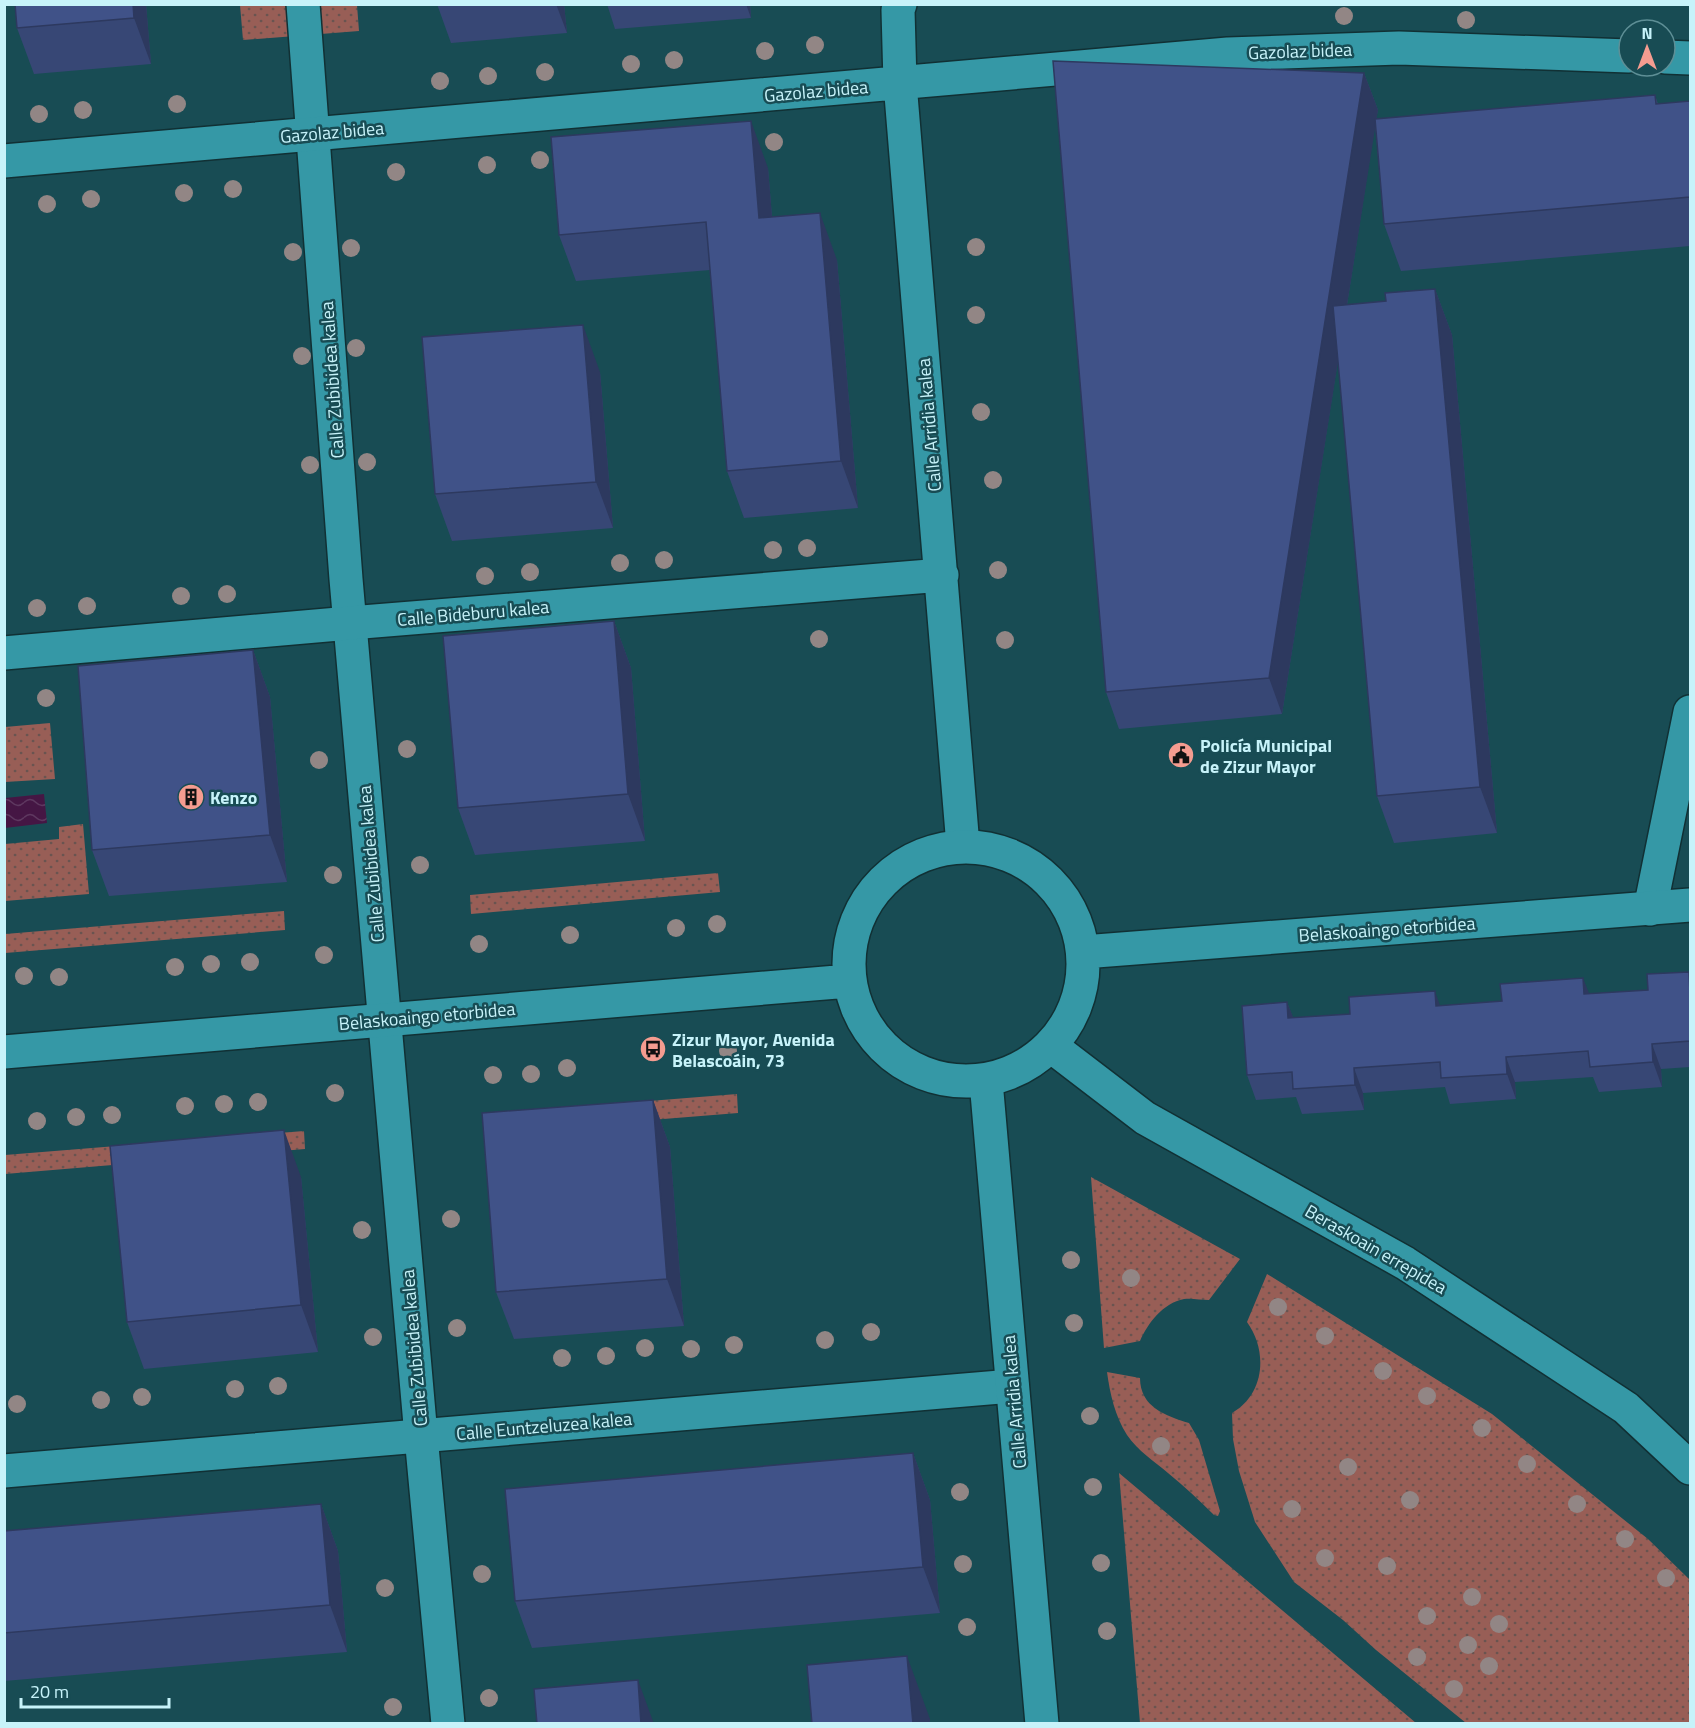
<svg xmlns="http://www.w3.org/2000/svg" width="1695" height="1728" font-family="'Titillium Web',sans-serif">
	<defs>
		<pattern id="green-dots" width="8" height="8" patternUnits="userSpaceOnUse" patternTransform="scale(1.5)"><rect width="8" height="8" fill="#985e56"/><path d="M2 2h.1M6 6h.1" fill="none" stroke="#6a5450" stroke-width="1.8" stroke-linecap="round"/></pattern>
		<pattern id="water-waves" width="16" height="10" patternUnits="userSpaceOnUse" patternTransform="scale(1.5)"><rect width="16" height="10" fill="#451644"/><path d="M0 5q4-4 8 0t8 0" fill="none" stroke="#5e3860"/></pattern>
	</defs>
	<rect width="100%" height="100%" fill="#184c54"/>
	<path fill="url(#green-dots)" d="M240,5H357L359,31L243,40Z
		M50,723L55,779L5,782V727Z
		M83,824L89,894L5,901V844L59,839V827Z
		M718,873L720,892L471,914L470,895Z
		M284,911L285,930L5,953V934Z
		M737,1094L738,1113L489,1133L487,1114Z
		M304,1131L305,1149L5,1174V1155Z
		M1091,1177L1240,1259L1209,1300C1201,1300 1192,1298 1184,1299C1163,1303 1148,1323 1140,1341L1104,1348Z
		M1267,1274L1492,1414L1648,1539L1690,1580V1723H1466L1376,1650L1343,1620L1294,1582L1255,1522L1239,1471L1233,1439L1232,1413C1265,1394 1268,1351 1247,1322Z
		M1107,1372L1140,1378C1140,1407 1166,1416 1189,1423L1199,1440L1220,1511L1218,1516L1214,1515C1199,1500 1184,1486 1168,1473C1154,1461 1138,1451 1127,1435C1115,1416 1110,1394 1107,1372Z
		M1119,1473L1416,1723H1140Z"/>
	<path fill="url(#water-waves)" d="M44,794L47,823L5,828V798Z"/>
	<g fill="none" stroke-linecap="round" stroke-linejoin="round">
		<defs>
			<path id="pedestrian" d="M303,4L346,579L421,1436"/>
			<path id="minor" d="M900,4L898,10L900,83L963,846
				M1665,57L1690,58
				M4,161L1228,54L1399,48L1629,56
				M4,653L350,623L942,575
				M1650,909L1690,712
				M421,1436L448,1724
				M4,1471L1012,1386"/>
			<path id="tertiary" d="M849 964a117 117 0 1 1 234 0a117 117 0 1 1-234 0Z
				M1083,952L1690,905
				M1051,1046L1145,1118L1405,1263L1626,1408L1690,1468
				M4,1052L849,981
				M986,1081L1042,1724"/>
		</defs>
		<use href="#pedestrian" stroke="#113034" stroke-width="36"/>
		<use href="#minor" stroke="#113034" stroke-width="36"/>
		<use href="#tertiary" stroke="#113034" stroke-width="36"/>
		<use href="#pedestrian" stroke="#3598a6" stroke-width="33"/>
		<use href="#minor" stroke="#3598a6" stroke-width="33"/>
		<use href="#tertiary" stroke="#3598a6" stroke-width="33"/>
	</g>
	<g fill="#928685">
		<circle cx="1344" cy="16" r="9"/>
		<circle cx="1466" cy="20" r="9"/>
		<circle cx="815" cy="45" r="9"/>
		<circle cx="765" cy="51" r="9"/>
		<circle cx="674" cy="60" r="9"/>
		<circle cx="631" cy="64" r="9"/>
		<circle cx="545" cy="72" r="9"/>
		<circle cx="488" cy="76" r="9"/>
		<circle cx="440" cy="81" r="9"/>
		<circle cx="177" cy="104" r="9"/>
		<circle cx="83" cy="110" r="9"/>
		<circle cx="39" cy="114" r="9"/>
		<circle cx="774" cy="142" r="9"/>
		<circle cx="540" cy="160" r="9"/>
		<circle cx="487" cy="165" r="9"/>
		<circle cx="396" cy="172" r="9"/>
		<circle cx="233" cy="189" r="9"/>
		<circle cx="184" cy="193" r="9"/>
		<circle cx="91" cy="199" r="9"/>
		<circle cx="47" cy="204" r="9"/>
		<circle cx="976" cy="247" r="9"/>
		<circle cx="351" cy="248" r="9"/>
		<circle cx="293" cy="252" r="9"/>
		<circle cx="976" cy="315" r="9"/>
		<circle cx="356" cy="348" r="9"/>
		<circle cx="302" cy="356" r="9"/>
		<circle cx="981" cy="412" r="9"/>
		<circle cx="367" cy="462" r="9"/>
		<circle cx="310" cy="465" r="9"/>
		<circle cx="993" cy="480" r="9"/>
		<circle cx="807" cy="548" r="9"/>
		<circle cx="773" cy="550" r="9"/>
		<circle cx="664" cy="560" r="9"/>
		<circle cx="620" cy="563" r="9"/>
		<circle cx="998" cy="570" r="9"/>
		<circle cx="530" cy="572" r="9"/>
		<circle cx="485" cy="576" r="9"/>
		<circle cx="227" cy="594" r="9"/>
		<circle cx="181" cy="596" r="9"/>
		<circle cx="87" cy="606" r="9"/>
		<circle cx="37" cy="608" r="9"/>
		<circle cx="819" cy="639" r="9"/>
		<circle cx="1005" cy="640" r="9"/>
		<circle cx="46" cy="698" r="9"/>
		<circle cx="407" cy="749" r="9"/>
		<circle cx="319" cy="760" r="9"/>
		<circle cx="420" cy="865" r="9"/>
		<circle cx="333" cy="875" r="9"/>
		<circle cx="717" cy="924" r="9"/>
		<circle cx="676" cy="928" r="9"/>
		<circle cx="570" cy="935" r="9"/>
		<circle cx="479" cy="944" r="9"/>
		<circle cx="324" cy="955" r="9"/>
		<circle cx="250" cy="962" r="9"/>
		<circle cx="211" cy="964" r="9"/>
		<circle cx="175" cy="967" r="9"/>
		<circle cx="24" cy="976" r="9"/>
		<circle cx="59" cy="977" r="9"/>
		<circle cx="728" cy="1051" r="9"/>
		<circle cx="567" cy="1068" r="9"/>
		<circle cx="531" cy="1074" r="9"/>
		<circle cx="493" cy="1075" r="9"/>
		<circle cx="335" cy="1093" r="9"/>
		<circle cx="258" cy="1102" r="9"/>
		<circle cx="224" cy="1104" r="9"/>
		<circle cx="185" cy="1106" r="9"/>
		<circle cx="112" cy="1115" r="9"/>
		<circle cx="76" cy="1117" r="9"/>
		<circle cx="37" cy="1121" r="9"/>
		<circle cx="451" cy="1219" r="9"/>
		<circle cx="362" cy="1230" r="9"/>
		<circle cx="1071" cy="1260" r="9"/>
		<circle cx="1131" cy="1278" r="9"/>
		<circle cx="1278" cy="1307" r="9"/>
		<circle cx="1074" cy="1323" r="9"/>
		<circle cx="457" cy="1328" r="9"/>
		<circle cx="871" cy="1332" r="9"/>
		<circle cx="1325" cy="1336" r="9"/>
		<circle cx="373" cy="1337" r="9"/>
		<circle cx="825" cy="1340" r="9"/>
		<circle cx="734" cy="1345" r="9"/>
		<circle cx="645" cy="1348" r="9"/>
		<circle cx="691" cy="1349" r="9"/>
		<circle cx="606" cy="1356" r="9"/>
		<circle cx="562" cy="1358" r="9"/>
		<circle cx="1383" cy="1371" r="9"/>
		<circle cx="278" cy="1386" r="9"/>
		<circle cx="235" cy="1389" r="9"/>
		<circle cx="1427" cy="1396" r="9"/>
		<circle cx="142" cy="1397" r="9"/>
		<circle cx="101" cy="1400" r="9"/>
		<circle cx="17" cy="1404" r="9"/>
		<circle cx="1090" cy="1416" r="9"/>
		<circle cx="1482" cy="1428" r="9"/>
		<circle cx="1161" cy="1446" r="9"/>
		<circle cx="1527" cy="1464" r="9"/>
		<circle cx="1348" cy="1467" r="9"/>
		<circle cx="1093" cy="1487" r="9"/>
		<circle cx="960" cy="1492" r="9"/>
		<circle cx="1410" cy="1500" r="9"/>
		<circle cx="1577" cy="1504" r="9"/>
		<circle cx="1292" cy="1509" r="9"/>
		<circle cx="1625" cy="1539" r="9"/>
		<circle cx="1325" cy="1558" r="9"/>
		<circle cx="1101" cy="1563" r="9"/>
		<circle cx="963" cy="1564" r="9"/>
		<circle cx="1387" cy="1566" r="9"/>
		<circle cx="482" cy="1574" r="9"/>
		<circle cx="1666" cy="1578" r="9"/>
		<circle cx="385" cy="1588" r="9"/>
		<circle cx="1472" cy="1597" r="9"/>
		<circle cx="1427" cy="1616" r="9"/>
		<circle cx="1499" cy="1624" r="9"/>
		<circle cx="967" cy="1627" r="9"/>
		<circle cx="1107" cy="1631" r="9"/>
		<circle cx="1468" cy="1645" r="9"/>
		<circle cx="1417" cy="1657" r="9"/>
		<circle cx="1489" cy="1666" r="9"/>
		<circle cx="1454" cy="1689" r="9"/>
		<circle cx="489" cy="1698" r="9"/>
		<circle cx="393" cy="1707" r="9"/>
	</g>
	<path fill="#374775" d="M15,4H146L151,64L34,74L17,28Z
		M437,4H564L567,33L451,43Z
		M607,4H750L751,18L615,29Z
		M1364,73L1378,110L1376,119L1655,95L1658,104L1690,101V246L1401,271L1384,224L1375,125L1347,305L1386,301L1435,289L1452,335L1497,833L1394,843L1377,796L1338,360L1282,714L1119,729L1106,692Z
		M768,168L772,217L837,260L858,508L744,518L727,471L710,270L576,281L559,235Z
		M600,372L613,528L452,541L435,494Z
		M614,621L631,668L645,841L475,855L458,808Z
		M253,650L270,697L287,882L109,896L92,850Z
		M1689,972L1690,975V1067L1661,1069L1662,1087L1599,1092L1593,1077L1515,1082L1516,1099L1450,1104L1445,1087L1363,1093L1364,1110L1302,1114L1296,1097L1256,1100L1247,1075L1287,1002L1293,1018L1350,1014L1589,994L1648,990Z
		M653,1100L670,1147L684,1326L514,1339L496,1292Z
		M301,1177L318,1352L144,1369L127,1322Z
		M913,1453L930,1500L940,1613L532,1648L515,1601Z
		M321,1504L338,1551L347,1652L4,1681V1531Z"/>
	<path fill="#2d395f" d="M133,4H146L151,64L134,18Z
		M556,4H564L567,33Z
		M746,4H750L751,18Z
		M1364,73L1378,110L1282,714L1269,678Z
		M751,121L768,168L776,265L759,218Z
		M820,213L837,260L858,508L841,461Z
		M1435,289L1452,335L1497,833L1480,787Z
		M583,325L600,372L613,528L596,482Z
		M614,621L631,668L645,841L628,794Z
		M253,650L270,697L287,882L270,835Z
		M1583,978L1593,1003L1584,994Z
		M1435,991L1444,1017L1436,1006Z
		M1287,1002L1297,1027L1288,1018Z
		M1652,1044L1661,1069L1662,1087L1653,1062Z
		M1506,1057L1515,1082L1516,1099L1507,1074Z
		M1354,1068L1363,1093L1364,1110L1355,1085Z
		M653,1100L670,1147L684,1326L667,1279Z
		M284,1130L301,1177L318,1352L301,1305Z
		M913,1453L930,1500L940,1613L923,1567Z
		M321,1504L338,1551L347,1652L330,1605Z
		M907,1656L930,1719V1724H913Z
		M638,1680L654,1724H641Z"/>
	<path fill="#405288" stroke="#2d395f" stroke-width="1.5" d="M15,4H133L134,18L17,28Z
		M1053,61L1364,73L1269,678L1106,692Z
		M1655,95L1656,104L1690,101V197L1384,224L1375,119Z
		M751,121L759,218L820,213L841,461L727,471L706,222L559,235L551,137Z
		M1435,289L1480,787L1377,796L1333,306L1386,301L1385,293Z
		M583,325L596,482L435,494L422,337Z
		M614,621L628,794L458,808L443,636Z
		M253,650L270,835L92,850L78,666Z
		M1689,972L1690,992V1041L1652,1044L1653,1062L1590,1067L1588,1051L1506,1057L1507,1074L1441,1078L1440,1062L1354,1068L1355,1085L1293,1089L1292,1072L1247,1075L1242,1006L1287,1002L1288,1018L1350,1014L1349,997L1435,991L1436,1006L1502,1001L1500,984L1583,978L1584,994L1648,990L1647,974Z
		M653,1100L667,1279L496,1292L482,1113Z
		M284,1130L301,1305L127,1322L110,1146Z
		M913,1453L923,1567L515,1601L505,1489Z
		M321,1504L330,1605L4,1633V1531Z
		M907,1656L913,1724H812L807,1665Z
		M638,1680L641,1724H537L534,1689Z"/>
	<defs>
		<symbol id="civic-disc" viewBox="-11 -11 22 22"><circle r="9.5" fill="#f59c90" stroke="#184c54"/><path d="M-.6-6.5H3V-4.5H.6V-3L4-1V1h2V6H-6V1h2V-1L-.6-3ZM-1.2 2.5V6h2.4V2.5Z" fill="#111"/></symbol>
		<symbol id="building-disc" viewBox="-11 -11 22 22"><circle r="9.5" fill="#f59c90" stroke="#184c54"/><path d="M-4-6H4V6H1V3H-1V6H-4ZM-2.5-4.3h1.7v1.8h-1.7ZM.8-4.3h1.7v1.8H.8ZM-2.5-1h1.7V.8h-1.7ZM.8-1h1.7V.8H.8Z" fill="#111"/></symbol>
		<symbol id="bus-disc" viewBox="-11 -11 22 22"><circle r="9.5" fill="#f59c90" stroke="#184c54"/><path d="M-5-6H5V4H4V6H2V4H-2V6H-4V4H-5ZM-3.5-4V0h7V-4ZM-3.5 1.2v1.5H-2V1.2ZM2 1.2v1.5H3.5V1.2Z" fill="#111"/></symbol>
	</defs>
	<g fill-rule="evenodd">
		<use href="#civic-disc" x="1166" y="740" width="30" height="30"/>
		<use href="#building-disc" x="176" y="782" width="30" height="30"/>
		<use href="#bus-disc" x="638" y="1034" width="30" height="30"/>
	</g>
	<g text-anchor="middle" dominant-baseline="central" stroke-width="5" stroke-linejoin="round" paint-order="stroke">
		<g font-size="18" fill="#c7f3fa" stroke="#184c54">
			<text transform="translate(1300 51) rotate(-2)">Gazolaz bidea</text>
			<text transform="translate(816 91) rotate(-5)">Gazolaz bidea</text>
			<text transform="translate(332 132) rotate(-5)">Gazolaz bidea</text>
			<text transform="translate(332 380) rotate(-94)">Calle Zubibidea kalea</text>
			<text transform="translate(929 425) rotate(-95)">Calle Arridia kalea</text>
			<text transform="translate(473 613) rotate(-5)">Calle Bideburu kalea</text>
			<text transform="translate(371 864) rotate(-95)">Calle Zubibidea kalea</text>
			<text transform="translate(1387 929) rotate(-4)">Belaskoaingo etorbidea</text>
			<text transform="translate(427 1016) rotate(-5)">Belaskoaingo etorbidea</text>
			<text transform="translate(1376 1249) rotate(30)">Beraskoain errepidea</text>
			<text transform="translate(414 1348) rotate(-95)">Calle Zubibidea kalea</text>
			<text transform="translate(1014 1402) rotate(-95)">Calle Arridia kalea</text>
			<text transform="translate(544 1426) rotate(-5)">Calle Euntzeluzea kalea</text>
		</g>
		<g font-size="18" font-weight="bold" fill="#c7f3fa" stroke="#184c54" text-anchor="start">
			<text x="1200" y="745">Policía Municipal<tspan x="1200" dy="21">de Zizur Mayor</tspan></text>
			<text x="210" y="797">Kenzo</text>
			<text x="672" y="1039">Zizur Mayor, Avenida<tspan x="672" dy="21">Belascoáin, 73</tspan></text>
		</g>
	</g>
	<rect width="1695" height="1728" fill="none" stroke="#c7f3fa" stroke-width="12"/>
	<g transform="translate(1647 48)"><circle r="28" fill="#184c54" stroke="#5e8f96" stroke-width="1.5"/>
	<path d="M0-4.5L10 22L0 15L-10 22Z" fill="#f59c90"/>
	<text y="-9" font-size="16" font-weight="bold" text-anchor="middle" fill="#c7f3fa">N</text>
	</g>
	<path d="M21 1698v9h148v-9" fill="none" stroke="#c7f3fa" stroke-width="3"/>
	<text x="30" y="1698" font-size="18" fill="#c7f3fa" stroke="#184c54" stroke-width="4.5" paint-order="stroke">20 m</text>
</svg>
